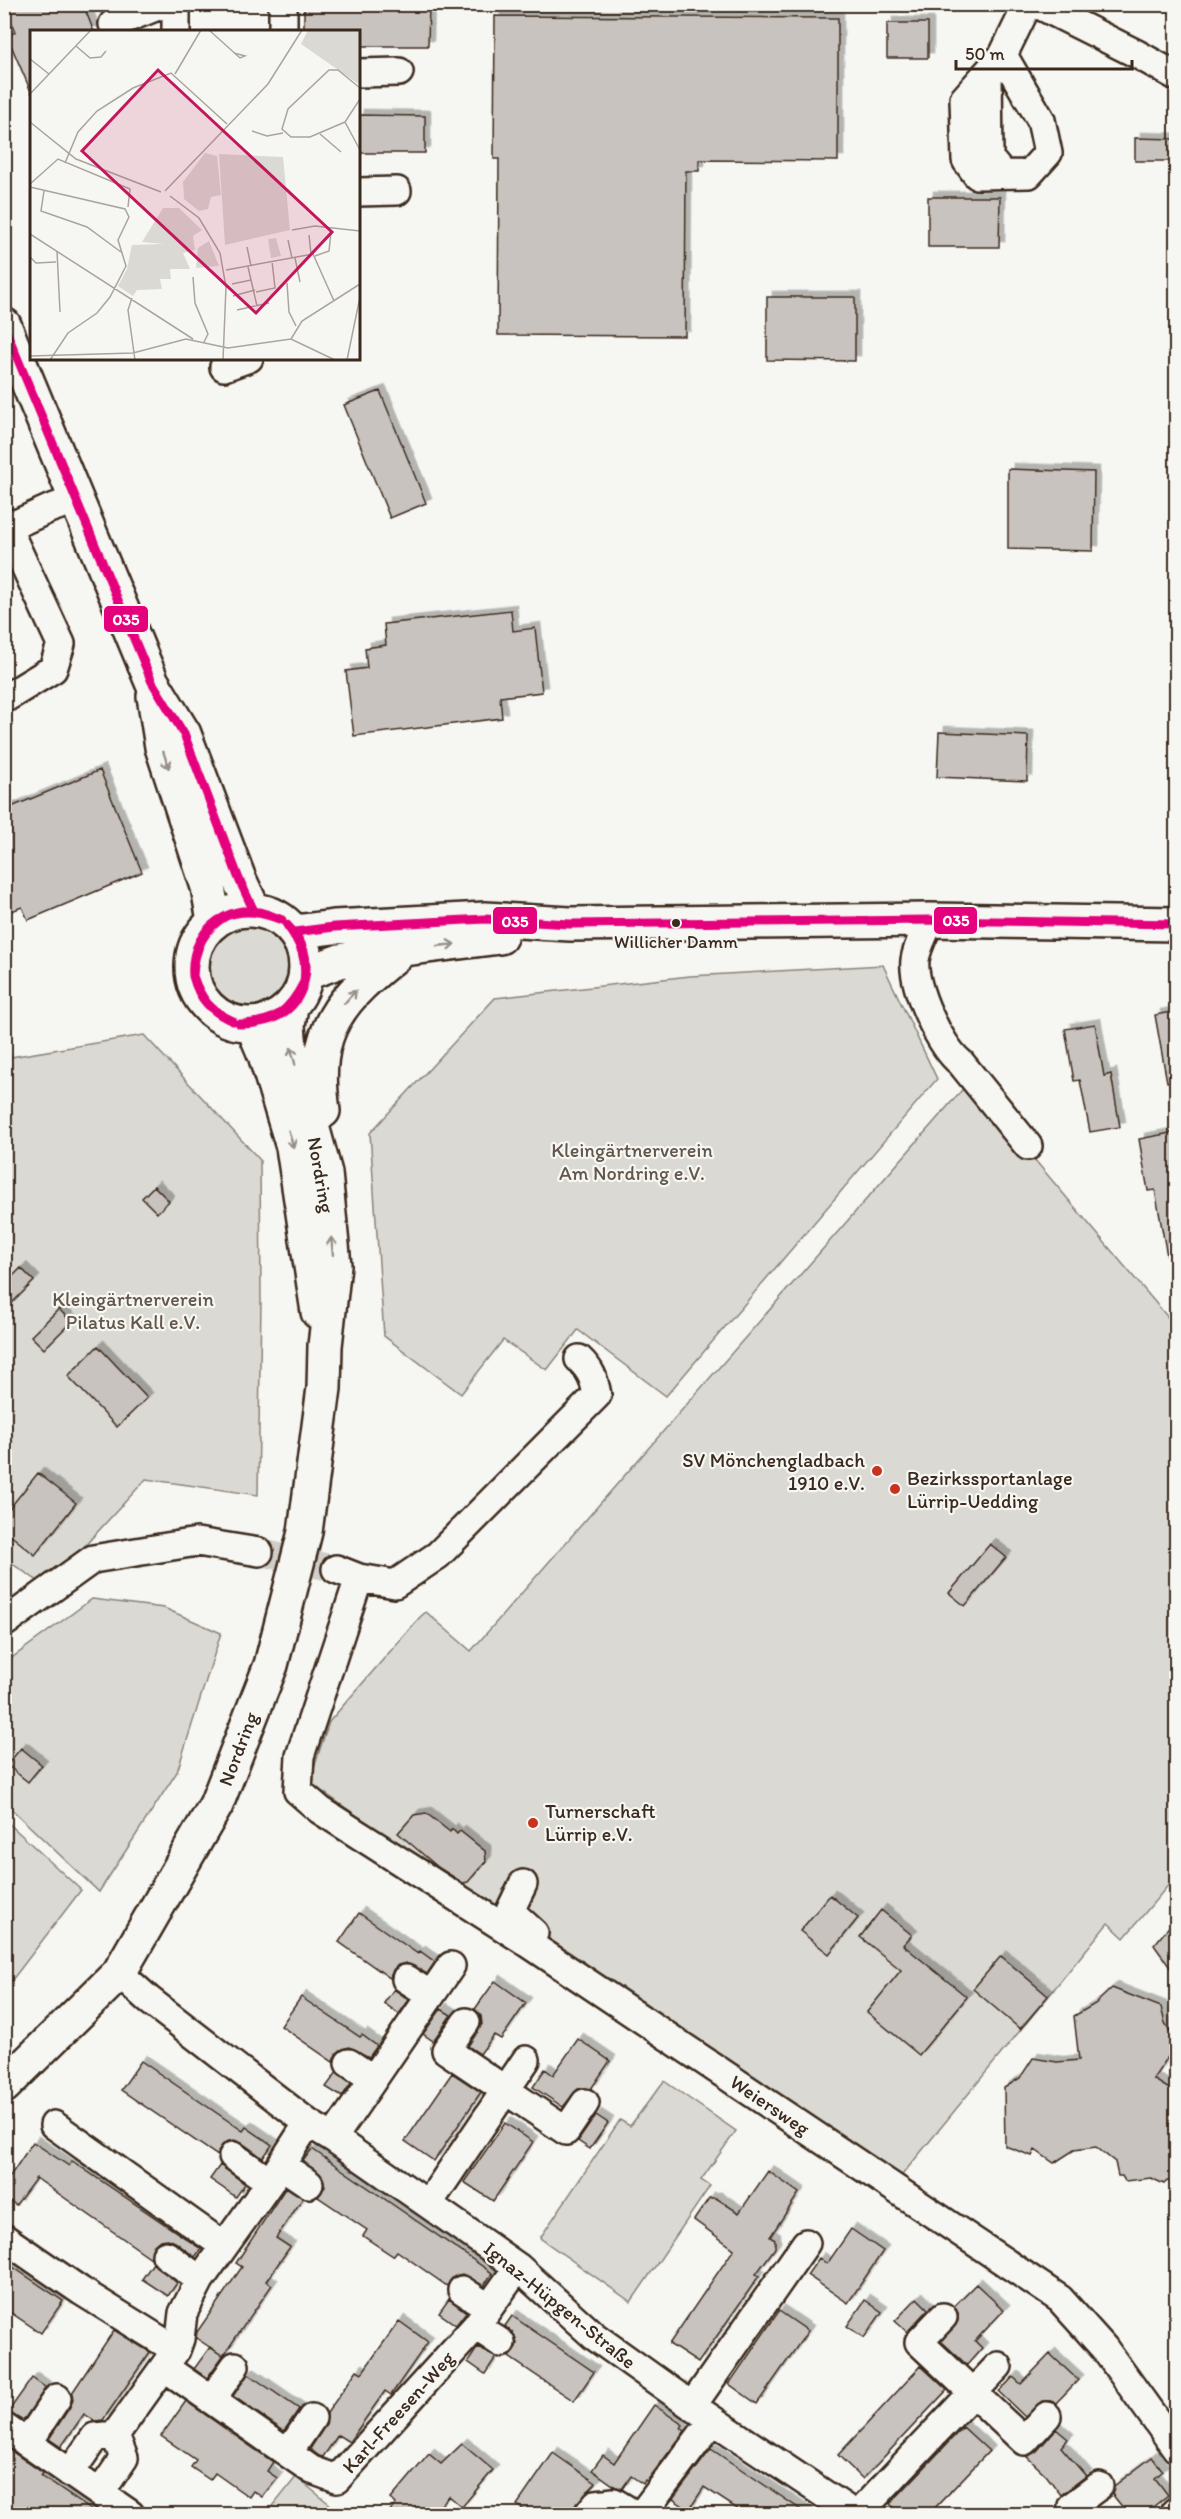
<svg xmlns="http://www.w3.org/2000/svg" width="1181" height="2519" font-family="Itim,sans-serif">
	<defs>
		<filter id="shadow"><feDropShadow dx="5.5" dy="-5.5" stdDeviation="0" flood-color="#0004"/></filter>
	</defs>
	<rect width="100%" height="100%" fill="#f6f6f2"/>
	<filter id="ink" filterUnits="userSpaceOnUse"><feTurbulence type="fractalNoise" baseFrequency=".0167" numOctaves="2"/><feDisplacementMap in="SourceGraphic" scale="12" xChannelSelector="R" yChannelSelector="G"/><feConvolveMatrix kernelMatrix="1 2 1 2 8 2 1 2 1" color-interpolation-filters="sRGB"/></filter>
	<g filter="url(#ink)">
		<path fill="#dad9d3" stroke="#8a8278" stroke-width="1.5" d="M210 967a40 40 0 1 1 80 0a40 40 0 1 1-80 0Z
			M883,965L937,1079L666,1396L578,1330L547,1370L503,1340L461,1394L384,1336L370,1133L495,998L690,976Z
			M144,1035L260,1160L261,1300L258,1495L146,1479L47,1587L5,1559V1058Z
			M969,1082L1176,1327V1876L1124,1938L1108,1923L898,2180L426,1864L309,1782L329,1722L420,1617L426,1612L471,1651Z
			M92,1599L164,1608L221,1633L177,1772L99,1892L5,1803V1663Z
			M5,1820L81,1890L9,1984L4,1980Z
			M664,2081L736,2131L701,2180L710,2186L631,2302L540,2238L620,2120L630,2126Z
			M296,2477L337,2510L333,2514H284L273,2506Z"/>
		<path fill="#c8c3be" stroke="#3b2a1e" stroke-width="1.5" filter="url(#shadow)" d="M6,4H83L94,32H32V94L7,36L15,32Z
			M304,4H429L428,46H358V32H304Z
			M495,16L838,18V161L699,160V171H686L685,336L498,335L499,159H494Z
			M887,23H928V58H887Z
			M358,115L425,116V153H358Z
			M1135,138L1176,139V161H1135Z
			M928,197H1000L999,247H928Z
			M767,297H855V361L767,360Z
			M380,391L426,503L390,518L344,405Z
			M1008,469L1094,472L1093,551L1008,549Z
			M511,610L513,631L535,628L542,692L500,697L502,718L354,736L346,671L367,668L365,648L386,645L384,624Z
			M939,732L1028,736L1027,781L937,777Z
			M100,770L142,872L28,920L22,907L4,914V810Z
			M1176,1011V1081L1167,1082L1155,1015Z
			M1095,1024L1104,1076L1111,1074L1120,1127L1090,1132L1080,1080L1074,1081L1065,1029Z
			M1176,1132V1255L1167,1256L1155,1190L1148,1191L1139,1139Z
			M154,1186L169,1201L157,1213L142,1198Z
			M21,1268L34,1281L4,1311V1285Z
			M59,1309L71,1322L44,1349L31,1336Z
			M98,1346L147,1398L117,1427L68,1376Z
			M38,1473L76,1503L35,1555L4,1530V1515Z
			M990,1544L1006,1557L965,1606L949,1593Z
			M21,1748L42,1765L28,1782L7,1765Z
			M426,1813L450,1832L452,1829L457,1834L460,1831L485,1851L486,1861L468,1882L463,1883L439,1868L398,1833L414,1815Z
			M830,1895L858,1918L829,1954L800,1931Z
			M881,1910L912,1935L903,1945L967,1997L919,2055L867,2012L901,1970L860,1937Z
			M359,1913L418,1954L420,1951L435,1962L427,1974L406,1963L398,1965L393,1970L390,1978L339,1942Z
			M1176,1918V1976L1154,1945Z
			M1001,1956L1048,1996L1020,2029L973,1989Z
			M495,1981L526,2003L501,2039L494,2035L480,2054L468,2046L482,2024L481,2016L475,2009Z
			M1112,1988L1161,2007L1165,2023L1176,2041V2045L1153,2079L1176,2093V2183L1167,2181L1164,2184L1151,2178L1125,2181L1122,2176H1118L1115,2162L1096,2147L1074,2150L1054,2163L1035,2150L1032,2156L1005,2146L1004,2088L1020,2078L1033,2058L1057,2062L1079,2060L1074,2016L1095,2004Z
			M394,1989L409,2000L399,2014L384,2003Z
			M301,1997L360,2037L362,2035L377,2046L369,2057L349,2047L343,2049L336,2054L333,2062L281,2026Z
			M441,2009L451,2015L433,2041L423,2034Z
			M578,2039L610,2061L591,2089H578L563,2107L533,2087L545,2069L553,2075Z
			M141,2061L243,2131L246,2127L272,2145L263,2158L242,2143L234,2140L226,2142L221,2147L218,2156L121,2090Z
			M337,2072L351,2083L342,2097L326,2087Z
			M452,2073L481,2092L434,2161L405,2141Z
			M596,2115L608,2123L590,2149L578,2141Z
			M505,2123L533,2142L493,2201L464,2182Z
			M33,2142L69,2166L72,2161L201,2249L195,2257L175,2242L168,2239L160,2240L153,2246L151,2258L36,2178L16,2205L4,2197V2185Z
			M312,2149L492,2273L484,2286L462,2274L455,2276L447,2286L397,2251L393,2256L363,2236L367,2230L318,2197L325,2186L323,2178L303,2161Z
			M220,2165L245,2184L236,2197L210,2179Z
			M768,2171L799,2193L770,2237L775,2240V2248L756,2274L759,2276L698,2363L669,2344L734,2249L694,2220L709,2198H716L739,2213Z
			M286,2187L303,2198L276,2238L290,2247L266,2281L272,2285L223,2356L196,2338L197,2332L242,2267L236,2263Z
			M851,2229L883,2251L848,2303L807,2275L819,2258L827,2264Z
			M4,2261L63,2301L41,2333L4,2308Z
			M153,2263L177,2283L168,2296L142,2279Z
			M976,2284L1004,2310L975,2341L982,2348L967,2365L941,2341L958,2321V2313L954,2306Z
			M917,2298L928,2309L907,2332L895,2321Z
			M449,2299L466,2312L456,2325L439,2313Z
			M865,2300L882,2312L864,2338L847,2326Z
			M779,2311L808,2331L757,2404L729,2384Z
			M512,2316L594,2372L574,2401L509,2357L514,2351L517,2344L515,2336L505,2326Z
			M399,2321L428,2342L391,2395L385,2391L349,2442L338,2435L323,2457L319,2456L310,2449L325,2426L327,2413L357,2370L362,2373Z
			M114,2330L150,2352L103,2420L95,2421L84,2414L61,2447L49,2439L70,2407L73,2400L72,2393Z
			M210,2347L223,2356L207,2378L194,2369Z
			M478,2347L496,2357L485,2374L468,2362Z
			M1050,2354L1078,2380L1056,2403L1050,2401H1042L1025,2417L999,2392L1013,2377L1021,2384Z
			M921,2366L947,2390L863,2479L838,2455Z
			M248,2374L299,2409L284,2431L233,2396Z
			M32,2378L46,2388L23,2421L8,2412Z
			M186,2401L273,2462L267,2471L277,2478L262,2497L253,2491L249,2497L215,2473L210,2480L191,2467L196,2460L161,2436Z
			M654,2405L683,2425L681,2428L685,2431L647,2481L645,2480L643,2484L631,2476L622,2489L616,2487L592,2470L603,2455L614,2463Z
			M963,2427L989,2451L929,2514H901L890,2504Z
			M1056,2429L1068,2439L1061,2447L1086,2476L1061,2495L1046,2475L1026,2456L1036,2452Z
			M462,2444L493,2470L462,2507L449,2496L433,2514H387L396,2504L391,2499L429,2454L441,2464Z
			M4,2446L43,2473L41,2476L97,2514H4Z
			M711,2449L760,2482L807,2514H745L704,2487L689,2510L673,2499Z
			M553,2453L596,2483L576,2504L573,2514H530L517,2505Z
			M1152,2457L1163,2471L1155,2478L1168,2495L1144,2514H1128L1112,2494L1114,2486Z"/>
		<g fill="none" stroke-linecap="round" stroke-linejoin="round">
			<path stroke="#d1cdc8" stroke-width="27" stroke-dasharray="27 14" stroke-linecap="butt" d="M259,1552L336,1569"/>
			<defs>
				<path id="minor" d="M176,4V32
					M283,4V32
					M1037,4L1135,53L1176,76
					M113,24L163,4
					M1003,55L1041,120L1048,153L1029,174L977,175L966,160L964,99L1003,55L1028,4
					M988,72L989,158L1002,174
					M358,73L399,72
					M358,192L397,191
					M224,367L249,358
					M4,521L61,644L53,669L4,699
					M7,528L49,509L75,500
					M930,920C925,933 917,946 915,960C912,986 940,1047 961,1063L1028,1146
					M336,1569L359,1578L395,1584L438,1555L597,1395C594,1379 591,1370 579,1359
					M359,1578L300,1756L298,1791L320,1810L528,1943L1060,2299L1104,2348L1176,2448
					M4,1623L93,1559L197,1542L259,1552
					M523,1884L510,1911L534,1933
					M119,1973L149,2000L308,2123L333,2138L518,2267L594,2336L692,2406L854,2514
					M406,1979L431,1995
					M466,2022L446,2050L566,2131L585,2103
					M349,2063L373,2079
					M54,2125L224,2246
					M333,2138L451,1966
					M233,2156L270,2182
					M281,2165L309,2184
					M429,2203L526,2060
					M4,2238L81,2291L176,2350
					M166,2255L200,2280
					M462,2290L489,2308
					M943,2317L919,2342L1024,2441L1047,2416
					M476,2326L501,2343
					M164,2367L312,2470L337,2479L476,2326L518,2267
					M211,2400L235,2366
					M692,2406L806,2243
					M4,2427L130,2514
					M27,2443L57,2398
					M288,2453L312,2418
					M70,2473L95,2437L115,2435L176,2350L180,2339L183,2313L200,2280L270,2182L308,2123
					M100,2493L124,2458L115,2435
					M588,2514L596,2504L614,2502L634,2514
					M642,2514L713,2420
					M858,2514L998,2366
					M1079,2514L1072,2506L1099,2486
					M1173,2514L1176,2511"/>
				<path id="major" d="M4,325L152,682L184,734L239,879L253,909
					M154,696L162,747L208,887L214,921
					M192 967a57 57 0 1 1 114 0a57 57 0 1 1-114 0Z
					M295,932L334,927L485,919L570,924L930,920L1176,924
					M307,973L340,961L404,949L500,937
					M252,1024L265,1055L293,1147L318,1312
					M323,1111C311,1029 340,999 401,951
					M4,2086L119,1973L216,1805L271,1665L305,1532L324,1388L325,1346L334,1265L325,1173L290,1047L288,1026L291,1006"/>
			</defs>
			<use href="#minor" stroke="#3b2a1e" stroke-width="32"/>
			<use href="#major" stroke="#3b2a1e" stroke-width="38"/>
			<use href="#minor" stroke="#f6f6f2" stroke-width="27"/>
			<use href="#major" stroke="#f6f6f2" stroke-width="33"/>
			<defs>
				<path id="bus-1" d="M4,326L152,682L184,734L239,879L253,909
					M226,916C246,906 263,912 282,920
					M226,916C246,908 263,913 282,920
					M287,925C303,941 310,958 304,982
					M287,925C301,944 307,958 304,982
					M295,932L334,927L485,919L570,924L930,920L1176,924
					M193,976C201,1000 210,1010 233,1021
					M193,976C199,999 211,1012 233,1021
					M193,976C191,951 202,927 226,916
					M193,976C194,951 202,929 226,916
					M240,1024C274,1023 289,1012 304,982
					M240,1024C269,1024 296,1014 304,982"/>
			</defs>
			<use href="#bus-1" stroke="#f6f6f2" stroke-width="14"/>
			<use href="#bus-1" stroke="#e5007d" stroke-width="9"/>
		</g>
		<defs><path id="oneway-shaft" d="M-6 0H5M1.5-3L5.5 0L1.5 3" fill="none" stroke-width="1.6" stroke-linecap="round" stroke-linejoin="round" transform="scale(1.5)"/></defs>
		<g stroke="#989088">
			<use href="#oneway-shaft" transform="translate(166 760) rotate(72)"/>
			<use href="#oneway-shaft" transform="translate(446 945) rotate(-6)"/>
			<use href="#oneway-shaft" transform="translate(350 997) rotate(-48)"/>
			<use href="#oneway-shaft" transform="translate(293 1056) rotate(-105)"/>
			<use href="#oneway-shaft" transform="translate(291 1139) rotate(74)"/>
			<use href="#oneway-shaft" transform="translate(332 1246) rotate(-96)"/>
		</g>
	</g>
	<circle fill="#3b2a1e" stroke="#f6f6f2" stroke-width="2" cx="676" cy="923" r="5"/>
	<g fill="#c8321e" stroke="#f6f6f2" stroke-width="2">
		<circle cx="877" cy="1471" r="6"/>
		<circle cx="895" cy="1489" r="6"/>
		<circle cx="533" cy="1823" r="6"/>
	</g>
	<g text-anchor="middle" dominant-baseline="central" stroke-width="4.5" stroke-linejoin="round" paint-order="stroke">
		<g font-size="18" fill="#3b2a1e" stroke="#f6f6f2">
			<text x="676" y="942">Willicher Damm</text>
		</g>
		<g font-size="20" fill="#63564b" stroke="#f6f6f2">
			<text x="632" y="1150">Kleingärtnerverein<tspan x="632" dy="23">Am Nordring e.V.</tspan></text>
			<text x="133" y="1299">Kleingärtnerverein<tspan x="133" dy="23">Pilatus Kall e.V.</tspan></text>
		</g>
		<g font-size="20" fill="#3b2a1e" stroke="#f6f6f2">
			<text transform="translate(321 1175) rotate(80)">Nordring</text>
			<text transform="translate(238 1749) rotate(-69)">Nordring</text>
			<text transform="translate(770 2105) rotate(34)">Weiersweg</text>
			<text transform="translate(560 2305) rotate(39)">Ignaz-Hüpgen-Straße</text>
			<text transform="translate(398 2412) rotate(-48)">Karl-Freesen-Weg</text>
		</g>
		<g font-size="20" fill="#3b2a1e" stroke="#f6f6f2" text-anchor="start">
			<text x="865" y="1460" text-anchor="end">SV Mönchengladbach<tspan x="865" dy="23">1910 e.V.</tspan></text>
			<text x="907" y="1478">Bezirkssportanlage<tspan x="907" dy="23">Lürrip-Uedding</tspan></text>
			<text x="545" y="1811">Turnerschaft<tspan x="545" dy="23">Lürrip e.V.</tspan></text>
		</g>
	</g>
	<g transform="translate(30 30)">
		<rect width="330" height="330" fill="#f6f6f2"/>
		<path d="M278,0H330V55L271,14ZM175,123L187,126L191,165L181,167L178,179L169,181L154,169L153,152ZM189,124L253,127L260,200L195,215ZM133,178H149L172,200L163,206L165,220L153,223L160,239H140L141,249H130L132,259L107,260L103,266L88,256L97,239L102,215L134,214L112,212ZM246,208L251,226L241,228L238,209ZM179,211L189,236L166,238L168,218Z" fill="#dad9d3"/>
		<path fill="none" stroke="#aba49d" stroke-width="1.5" d="M179,0L210,28L215,26L204,23M46,16L60,28L71,27L76,21M0,29L19,44M145,44L171,0M0,64L61,0M330,69L315,92L330,120M0,92L46,129L131,162M315,92L280,107H261L252,99L258,79L299,40H308L330,58M222,101L237,106L253,103M290,104L311,122M35,133L48,102L67,81L103,58L141,43L197,94M0,154L28,129L100,159L98,177M0,157L95,179L99,187L88,210L96,236L80,267L67,283L38,303L20,330M14,161L11,181L57,197L91,222M135,161L238,54L272,0M140,166L169,188L190,223L196,257L193,330M262,200L285,196L330,201M0,204L163,309M279,205L281,224M258,210L262,228M217,217L221,236M27,221L30,282M285,226L299,221L301,202M0,227L6,233L26,232M265,228L270,252M218,237L227,276M196,240L283,224L304,271M163,247L165,273L178,304L174,312M257,253L259,282L266,296M202,254L221,250M226,262L245,258L242,231M203,266L225,260M102,268L98,280L105,330M207,280L239,273M261,309L272,291L330,254M0,326L103,323L156,309L198,318L261,309L305,330M317,330L330,267"/>
		<path fill="#c2185b" fill-opacity="0.15" stroke="#c2185b" stroke-width="3" d="M128,40L302,202L226,283L52,121Z"/>
		<rect width="330" height="330" fill="none" stroke="#3b2a1e" stroke-width="3"/>
	</g>
	<g stroke="#f6f6f2" stroke-width="2">
		<rect x="103" y="605" width="46" height="28" rx="6" fill="#e5007d"/>
		<rect x="933" y="906" width="45" height="29" rx="6" fill="#e5007d"/>
		<rect x="492" y="906" width="46" height="29" rx="6" fill="#e5007d"/>
	</g>
	<g font-size="16" text-anchor="middle" font-weight="bold" fill="#fff">
		<text x="126" y="625">035</text>
		<text x="956" y="926">035</text>
		<text x="515" y="927">035</text>
	</g>
	<rect width="1181" height="2519" fill="none" stroke="#f6f6f2" stroke-width="24"/>
	<rect x="12" y="12" width="1157" height="2495" fill="none" stroke="#3b2a1e" stroke-width="2" filter="url(#ink)"/>
	<path d="M956 60v9h176v-9" fill="none" stroke="#3b2a1e" stroke-width="3"/>
	<text x="965" y="60" font-size="18" fill="#3b2a1e" stroke="#f6f6f2" stroke-width="4.5" paint-order="stroke">50 m</text>
</svg>
